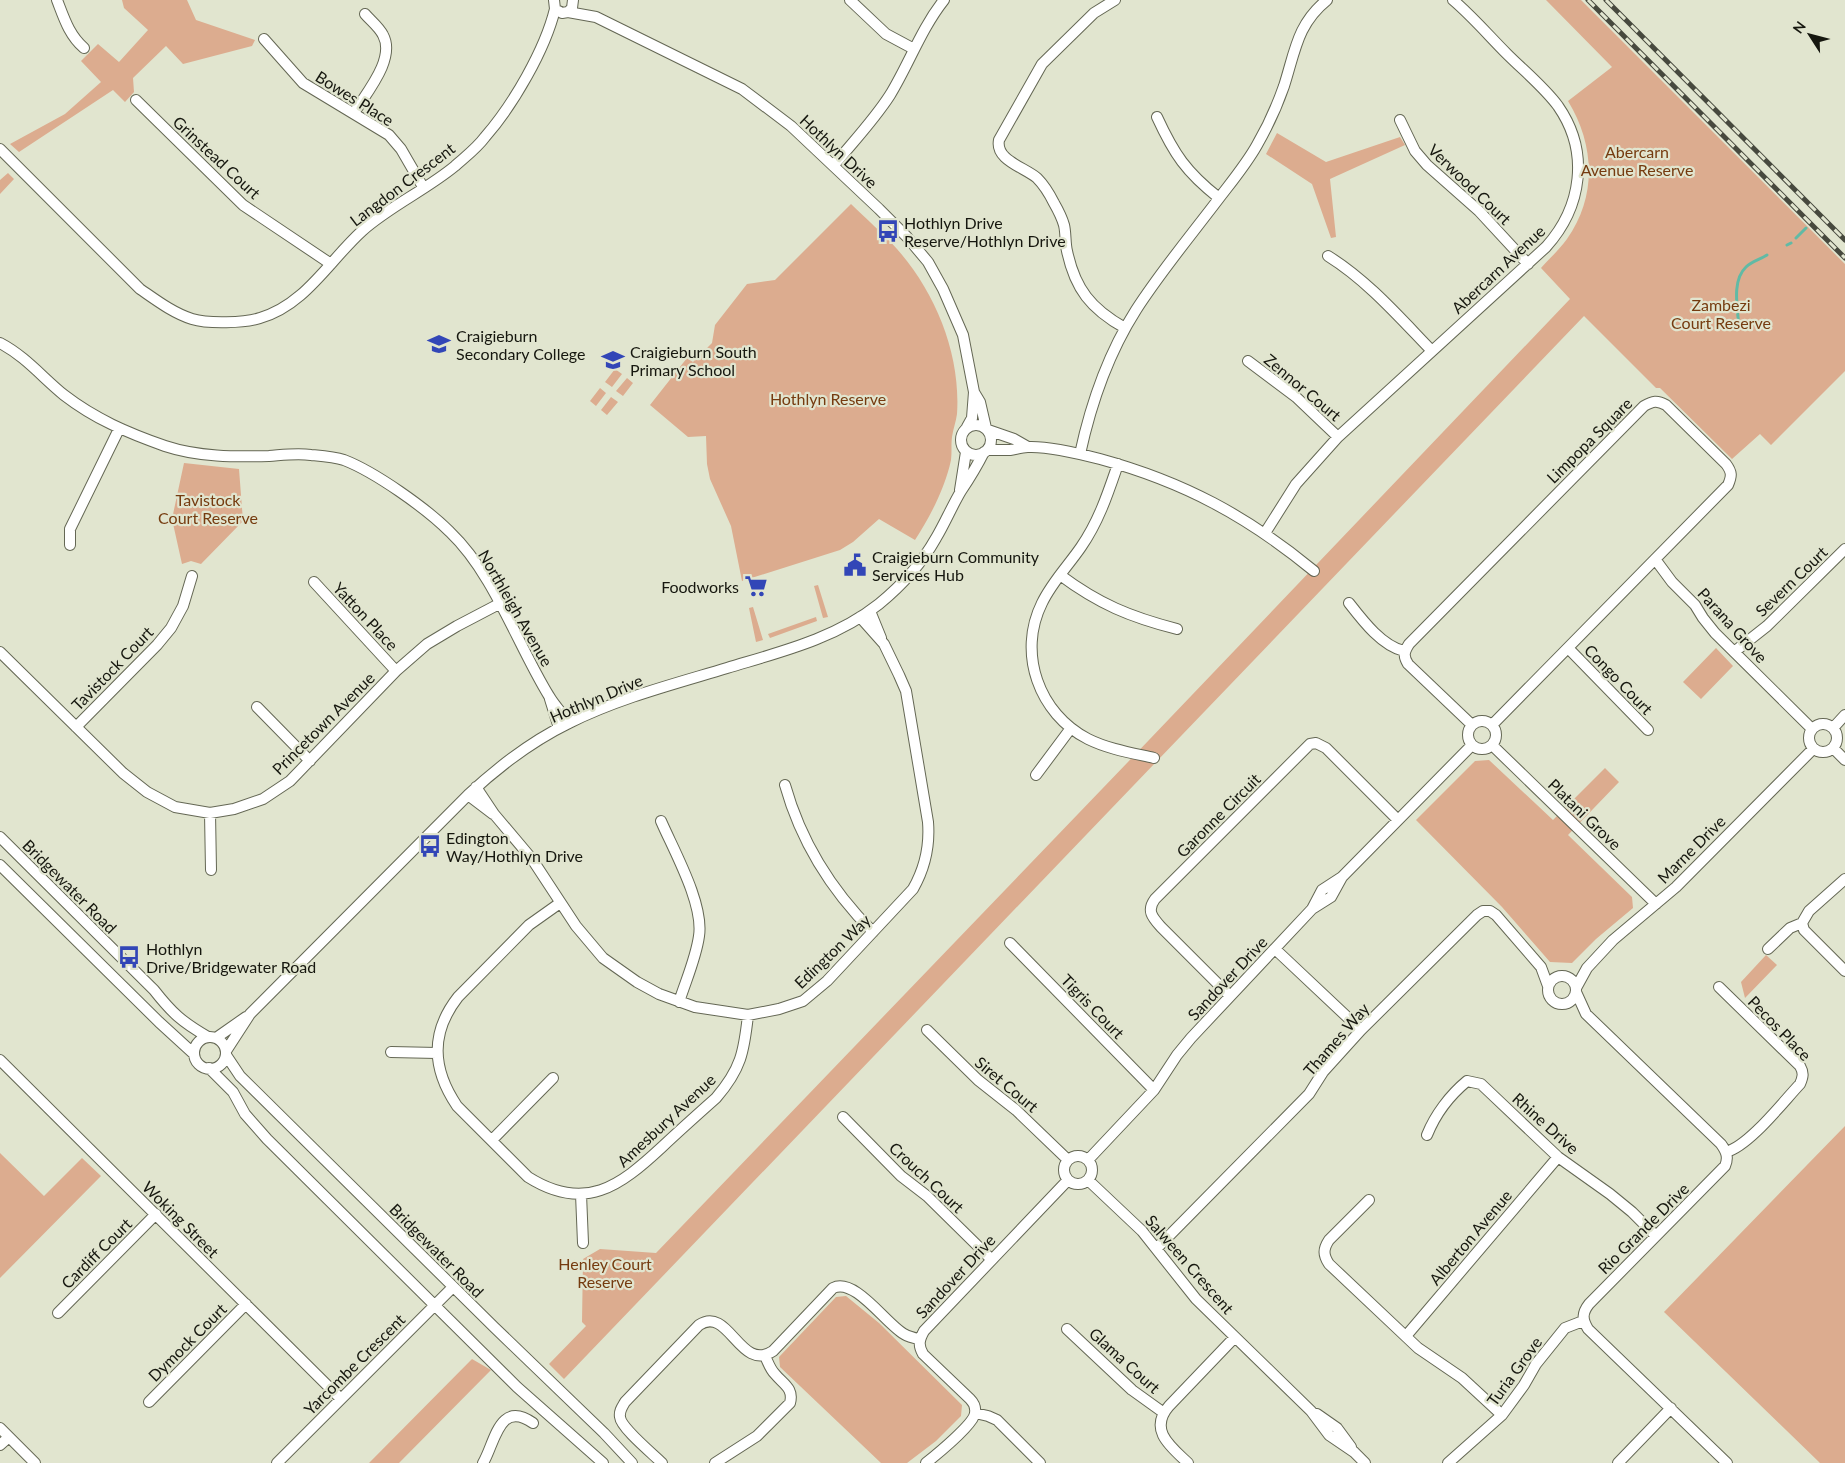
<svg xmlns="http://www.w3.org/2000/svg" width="1845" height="1463" font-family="Lato,sans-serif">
	<rect width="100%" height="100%" fill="#e1e5cf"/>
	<path fill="#dcac8f" d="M122,0H187L196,20L255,40L252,46L183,64L166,46L133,78L134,92L125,102L113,90L19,152L10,144L65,114L101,82L81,61L98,44L119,62L148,30L124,8Z
		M1546,0H1581L1845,264V371L1771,445L1760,434L1732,459L1660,388H1656L1584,316L564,1379L549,1364L586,1326L582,1322L583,1259L600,1249L656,1253L1127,763L1570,299L1541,268C1549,259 1559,250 1567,239C1597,197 1595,145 1568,101L1612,67Z
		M1277,133L1326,162L1400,137L1405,145L1330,179L1336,237L1331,238L1312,184L1266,154Z
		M8,173L14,179L0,194V180Z
		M851,204C866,219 883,233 897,249C936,293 961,355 957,414C956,422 953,429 952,437C951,444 952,452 951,460C945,488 931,515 915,540L879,519L853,542L840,550L742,581L731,526L710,479L707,464L706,436L688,437L650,405L687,358L693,362L712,343L715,325L747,284L775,280Z
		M615,369L622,374L612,387L605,382Z
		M627,378L633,383L623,396L616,391Z
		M600,388L606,393L596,406L590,401Z
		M611,397L618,402L607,415L601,410Z
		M184,463L239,469L243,521L201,564L191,561L182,564L172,519Z
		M818,585L828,617L823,618L814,586Z
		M753,607L763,640L756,642L749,608Z
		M816,617L817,621L770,638L768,634Z
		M1716,648L1733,666L1701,699L1683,682Z
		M1489,760L1553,820L1605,768L1619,782L1568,835L1632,897L1633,908L1596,939L1572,963L1550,962L1502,907L1416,820L1475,761Z
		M1766,955L1777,965L1745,998L1741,982Z
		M1845,1126V1463H1820L1664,1312Z
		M0,1153L44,1196L82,1158L101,1176L0,1278Z
		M846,1296L879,1323L962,1405L961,1416L936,1441L907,1463H881L780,1367L779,1357L836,1297Z
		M472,1359L491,1370L399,1463H369Z"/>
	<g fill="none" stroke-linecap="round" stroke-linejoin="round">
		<path stroke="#61baa5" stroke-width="3" d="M1796,238L1806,228
			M1787,245L1791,243
			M1739,328C1738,310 1731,281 1746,267C1752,261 1761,259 1767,255"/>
		<defs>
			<path id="minor" d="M57,0C64,18 69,35 84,48
				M554,0L555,9L562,13L568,12L572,8L573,0
				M850,0L886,34L914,49
				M1115,0L1094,13L1042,64L999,140C995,160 1024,167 1037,178C1043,184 1050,195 1054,203C1058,210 1062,218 1064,225C1066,233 1065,243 1067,251C1075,289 1091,309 1125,328
				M568,12L596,17L742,89L791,126L879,209L907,237L928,262L943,289L963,335L974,392L980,402L986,428
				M264,39L303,83L389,135L401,149L423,187
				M136,100L243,205L331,264
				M354,113C366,93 396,59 383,35C379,27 371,21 365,14
				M1157,117C1174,154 1186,172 1219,198
				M1400,120L1415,151L1427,165L1479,211L1528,264
				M0,149L140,289C156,300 173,313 192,319C208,324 245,323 260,318C305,305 329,261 362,231C390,206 426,190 455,166C465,157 477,148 485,137C513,105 545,50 555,9
				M834,165C853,142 874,120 890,95C909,64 921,29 944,0
				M1328,256C1368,281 1399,317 1432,351
				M0,343C25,356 43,378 64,395C95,419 128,433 165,446C198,457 235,457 269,456C283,455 297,453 311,455C321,456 334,457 344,460C375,472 426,508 450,532C494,574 517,644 549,696C554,705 563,714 569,723
				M1248,361L1296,397L1338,437
				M961 440a15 15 0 1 1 30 0a15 15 0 1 1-30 0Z
				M967,427L972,418L974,392
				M988,430L1014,439L1028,447
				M987,450C994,450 1002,450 1010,450C1016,449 1022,447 1028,447C1048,446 1081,454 1100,459C1184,482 1247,516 1314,571
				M1080,454C1091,403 1108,354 1136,310C1161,271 1192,234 1220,197C1233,180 1247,163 1257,145C1268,126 1277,106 1284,86C1295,52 1297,24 1327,0
				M1118,464C1108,493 1099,521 1081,547C1068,566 1052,582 1042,603C1017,653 1039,714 1088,739C1108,749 1132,753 1154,758
				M960,490L966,452
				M1265,533L1296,484L1338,437L1546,247C1582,207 1590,152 1558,106C1544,87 1524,71 1507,54C1489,36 1472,16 1453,0
				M70,545V529L119,429
				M1655,559L1672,582L1695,605L1703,618L1715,633L1812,729
				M1060,575C1099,604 1130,617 1177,629
				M314,582L396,671
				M1349,603C1363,621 1382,646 1404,651
				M870,611L881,638
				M1568,648L1648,730
				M0,652L123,773L147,792L175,807L210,813L234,809L263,799L290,781L396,671L427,644L457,626L499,604
				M1734,652L1767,626L1845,549
				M550,699L559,728
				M257,707L310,761
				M1468 735a14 14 0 1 1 28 0a14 14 0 1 1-28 0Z
				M1809 738a14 14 0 1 1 28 0a14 14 0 1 1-28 0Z
				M1472,725L1408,664C1403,656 1404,652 1409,644L1644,406C1653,401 1657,400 1666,405L1726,464C1732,472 1732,476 1728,485L1492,725
				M76,727L157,645L171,628L183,606L192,576
				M1833,728L1845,715
				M1492,745L1656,904
				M1833,748L1845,760
				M1036,775L1071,728
				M785,785C801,842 831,890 873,932
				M476,787L494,814L532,859L576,926L603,958L637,982L659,994L695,1007L748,1015L779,1009L803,1001L827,981L913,889C925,868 930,847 928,822L906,691L899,675L884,644L860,617
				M468,795L493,814
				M210,813L211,870
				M661,821C674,851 704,904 699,936C696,958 686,980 679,1002
				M0,837L154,990C172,1013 182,1022 208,1037
				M0,865L159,1022L194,1054
				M1845,879L1809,911L1802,923L1804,930L1845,971
				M560,903L529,925L458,997C430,1033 432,1069 457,1106L528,1177C585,1213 620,1186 662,1147C680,1130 698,1114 716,1098C741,1069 744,1052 748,1015
				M1312,909L1331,897L1342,877L1472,745
				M1010,943L1154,1090
				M1275,949L1361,1030
				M1768,949L1790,928L1802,923
				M1548 990a14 14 0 1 1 28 0a14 14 0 1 1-28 0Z
				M1719,987L1800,1066C1804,1073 1803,1077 1800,1084C1783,1102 1749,1146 1726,1152
				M1576,988L1587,968L1613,940L1676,887L1813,749
				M1576,992L1586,1014L1721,1144C1726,1151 1729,1157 1725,1166L1589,1304C1582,1313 1582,1319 1588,1329L1727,1463
				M1230,996L1161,927C1153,918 1146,911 1155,899L1310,744L1316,743L1326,748L1398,820
				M927,1030L978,1080L1016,1110L1068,1160
				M194 1053a16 16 0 1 1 32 0a16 16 0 1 1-32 0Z
				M216,1038L246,1017
				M226,1051L250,1014L468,795C498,767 532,741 569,723C619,698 674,684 727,668C780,652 835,639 879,604C901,586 922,563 936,538C945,523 952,506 961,491C969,479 977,466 984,452
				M391,1052L437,1053
				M226,1055L240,1076L495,1328L604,1433L632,1463
				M0,1060L341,1399
				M209,1068L233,1092L245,1114L267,1139L517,1387L603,1463
				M843,1117L901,1176L927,1196L991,1259
				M1427,1135C1435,1115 1450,1095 1467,1081L1481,1084L1558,1157L1610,1194L1632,1212L1656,1236
				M492,1140L553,1078
				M1064 1170a14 14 0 1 1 28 0a14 14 0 1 1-28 0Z
				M1088,1160L1154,1090L1177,1055L1191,1038L1312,909L1322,890L1342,877
				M1088,1180L1142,1231L1196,1299L1311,1411L1329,1435L1354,1452L1365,1463
				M581,1194L583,1243
				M1369,1200L1329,1240C1323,1249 1323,1255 1329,1264L1418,1348L1462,1378L1502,1415
				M1157,1248L1309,1094L1323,1072L1361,1030L1477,915L1483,911H1490L1496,915L1541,967L1548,986
				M58,1313L156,1214
				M1067,1329L1132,1390L1164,1413
				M1406,1336L1558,1157
				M149,1402L246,1304
				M975,1413L988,1416L997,1420L1040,1463
				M1317,1414L1337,1428L1351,1447
				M0,1428L35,1463
				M0,1445L9,1437
				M277,1463L453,1287
				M483,1463C495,1443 499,1399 533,1423
				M662,1463C653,1454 621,1428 620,1417C619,1411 622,1407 625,1402L699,1325C729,1305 740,1373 773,1351L833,1288C855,1277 886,1324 904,1334C909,1337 914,1338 919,1339
				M715,1463L757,1436L790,1403C794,1388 783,1384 775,1374C770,1369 768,1362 765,1356
				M926,1463C936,1455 974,1424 975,1413C976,1407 974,1403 970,1399L923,1354C918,1345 919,1340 924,1331L1068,1180
				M1188,1463C1171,1447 1148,1430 1169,1406L1235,1337
				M1448,1463L1502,1415L1524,1385L1536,1364L1565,1328L1583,1321
				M1618,1463L1671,1408"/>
		</defs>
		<use href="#minor" stroke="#646754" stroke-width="12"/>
		<use href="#minor" stroke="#fff" stroke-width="10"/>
		<defs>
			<path id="rail" d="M1588,0L1845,258
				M1606,0L1845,240"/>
		</defs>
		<use href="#rail" stroke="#47493e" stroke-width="5"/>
		<use href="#rail" stroke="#e1e5cf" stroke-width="3" stroke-dasharray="9" stroke-linecap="butt"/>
	</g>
	<defs>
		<symbol id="bus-bare" viewBox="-9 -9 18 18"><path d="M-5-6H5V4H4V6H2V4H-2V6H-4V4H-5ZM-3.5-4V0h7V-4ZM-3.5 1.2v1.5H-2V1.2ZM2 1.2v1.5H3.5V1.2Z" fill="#3246b7" stroke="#e1e5cf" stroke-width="2.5" paint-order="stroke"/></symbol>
		<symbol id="school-bare" viewBox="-9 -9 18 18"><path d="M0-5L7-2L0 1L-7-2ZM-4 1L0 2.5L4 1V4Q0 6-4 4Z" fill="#3246b7" stroke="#e1e5cf" stroke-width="2.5" paint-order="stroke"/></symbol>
		<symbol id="civic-bare" viewBox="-9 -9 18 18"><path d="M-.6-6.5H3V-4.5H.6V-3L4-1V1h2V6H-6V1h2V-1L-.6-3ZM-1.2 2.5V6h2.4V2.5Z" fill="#3246b7" stroke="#e1e5cf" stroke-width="2.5" paint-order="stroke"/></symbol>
		<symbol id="supermarket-bare" viewBox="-9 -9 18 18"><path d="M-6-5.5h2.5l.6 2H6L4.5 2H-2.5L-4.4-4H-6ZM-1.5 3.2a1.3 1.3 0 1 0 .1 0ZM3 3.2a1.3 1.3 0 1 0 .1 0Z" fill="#3246b7" stroke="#e1e5cf" stroke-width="2.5" paint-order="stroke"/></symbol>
	</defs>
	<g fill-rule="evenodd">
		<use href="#bus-bare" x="872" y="215" width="32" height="32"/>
		<use href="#school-bare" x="423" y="328" width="32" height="32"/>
		<use href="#school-bare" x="597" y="344" width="32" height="32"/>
		<use href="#civic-bare" x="839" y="549" width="32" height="32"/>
		<use href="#supermarket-bare" x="740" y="570" width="32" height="32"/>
		<use href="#bus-bare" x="414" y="830" width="32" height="32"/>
		<use href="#bus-bare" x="113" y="941" width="32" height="32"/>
	</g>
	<g text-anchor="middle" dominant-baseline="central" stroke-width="4.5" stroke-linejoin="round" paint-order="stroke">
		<g font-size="16" fill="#16170f" stroke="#e1e5cf">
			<text transform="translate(355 98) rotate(32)">Bowes Place</text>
			<text transform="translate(839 151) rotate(43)">Hothlyn Drive</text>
			<text transform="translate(217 157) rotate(43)">Grinstead Court</text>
			<text transform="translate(402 184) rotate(-37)">Langdon Crescent</text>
			<text transform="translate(1470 184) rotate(44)">Verwood Court</text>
			<text transform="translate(1498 269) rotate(-43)">Abercarn Avenue</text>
			<text transform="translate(1303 387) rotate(40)">Zennor Court</text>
			<text transform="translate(1589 440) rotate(-45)">Limpopa Square</text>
			<text transform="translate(1791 581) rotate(-44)">Severn Court</text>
			<text transform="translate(516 608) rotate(60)">Northleigh Avenue</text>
			<text transform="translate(366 616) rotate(47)">Yatton Place</text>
			<text transform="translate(1733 625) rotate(48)">Parana Grove</text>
			<text transform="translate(112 668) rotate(-46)">Tavistock Court</text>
			<text transform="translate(1619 679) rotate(46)">Congo Court</text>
			<text transform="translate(596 698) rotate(-23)">Hothlyn Drive</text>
			<text transform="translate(323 723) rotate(-45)">Princetown Avenue</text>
			<text transform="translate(1585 814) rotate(44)">Platani Grove</text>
			<text transform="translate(1218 815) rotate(-45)">Garonne Circuit</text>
			<text transform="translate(1691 849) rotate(-45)">Marne Drive</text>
			<text transform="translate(70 886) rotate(45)">Bridgewater Road</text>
			<text transform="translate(832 951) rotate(-44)">Edington Way</text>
			<text transform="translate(1227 978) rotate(-47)">Sandover Drive</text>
			<text transform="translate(1093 1006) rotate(46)">Tigris Court</text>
			<text transform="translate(1780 1028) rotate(46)">Pecos Place</text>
			<text transform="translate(1336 1039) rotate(-49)">Thames Way</text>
			<text transform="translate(1007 1084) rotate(40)">Siret Court</text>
			<text transform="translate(666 1120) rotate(-43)">Amesbury Avenue</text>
			<text transform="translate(1546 1123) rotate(42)">Rhine Drive</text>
			<text transform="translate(927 1177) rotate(43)">Crouch Court</text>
			<text transform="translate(181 1219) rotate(45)">Woking Street</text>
			<text transform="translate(1643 1228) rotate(-45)">Rio Grande Drive</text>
			<text transform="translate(1470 1237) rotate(-50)">Alberton Avenue</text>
			<text transform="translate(437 1250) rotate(45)">Bridgewater Road</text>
			<text transform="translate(96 1253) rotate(-45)">Cardiff Court</text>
			<text transform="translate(1190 1264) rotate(49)">Salween Crescent</text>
			<text transform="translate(955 1276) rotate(-47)">Sandover Drive</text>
			<text transform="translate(187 1342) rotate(-45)">Dymock Court</text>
			<text transform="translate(1125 1360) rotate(42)">Glama Court</text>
			<text transform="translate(354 1364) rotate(-45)">Yarcombe Crescent</text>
			<text transform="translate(1514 1371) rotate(-54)">Turia Grove</text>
		</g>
		<g font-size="16" fill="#753b0f" stroke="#e1e5cf">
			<text x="1637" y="151">Abercarn<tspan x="1637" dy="18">Avenue Reserve</tspan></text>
			<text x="1721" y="304">Zambezi<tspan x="1721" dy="18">Court Reserve</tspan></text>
			<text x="828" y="398">Hothlyn Reserve</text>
			<text x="208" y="499">Tavistock<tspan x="208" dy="18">Court Reserve</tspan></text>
			<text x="605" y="1263">Henley Court<tspan x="605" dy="18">Reserve</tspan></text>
		</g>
		<g font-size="16" fill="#16170f" stroke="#e1e5cf" text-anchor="start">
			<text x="904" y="222">Hothlyn Drive<tspan x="904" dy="18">Reserve/Hothlyn Drive</tspan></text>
			<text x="456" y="335">Craigieburn<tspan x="456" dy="18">Secondary College</tspan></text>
			<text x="630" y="351">Craigieburn South<tspan x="630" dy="18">Primary School</tspan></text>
			<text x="872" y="556">Craigieburn Community<tspan x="872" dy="18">Services Hub</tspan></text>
			<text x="739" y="586" text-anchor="end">Foodworks</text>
			<text x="446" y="837">Edington<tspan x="446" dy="18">Way/Hothlyn Drive</tspan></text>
			<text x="146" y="948">Hothlyn<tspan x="146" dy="18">Drive/Bridgewater Road</tspan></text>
		</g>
	</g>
	<g transform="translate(1810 35) rotate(306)" stroke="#e1e5cf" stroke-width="4" paint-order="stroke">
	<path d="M0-4L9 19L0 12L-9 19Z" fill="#16170f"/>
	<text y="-8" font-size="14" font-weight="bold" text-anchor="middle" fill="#16170f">N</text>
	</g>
</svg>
